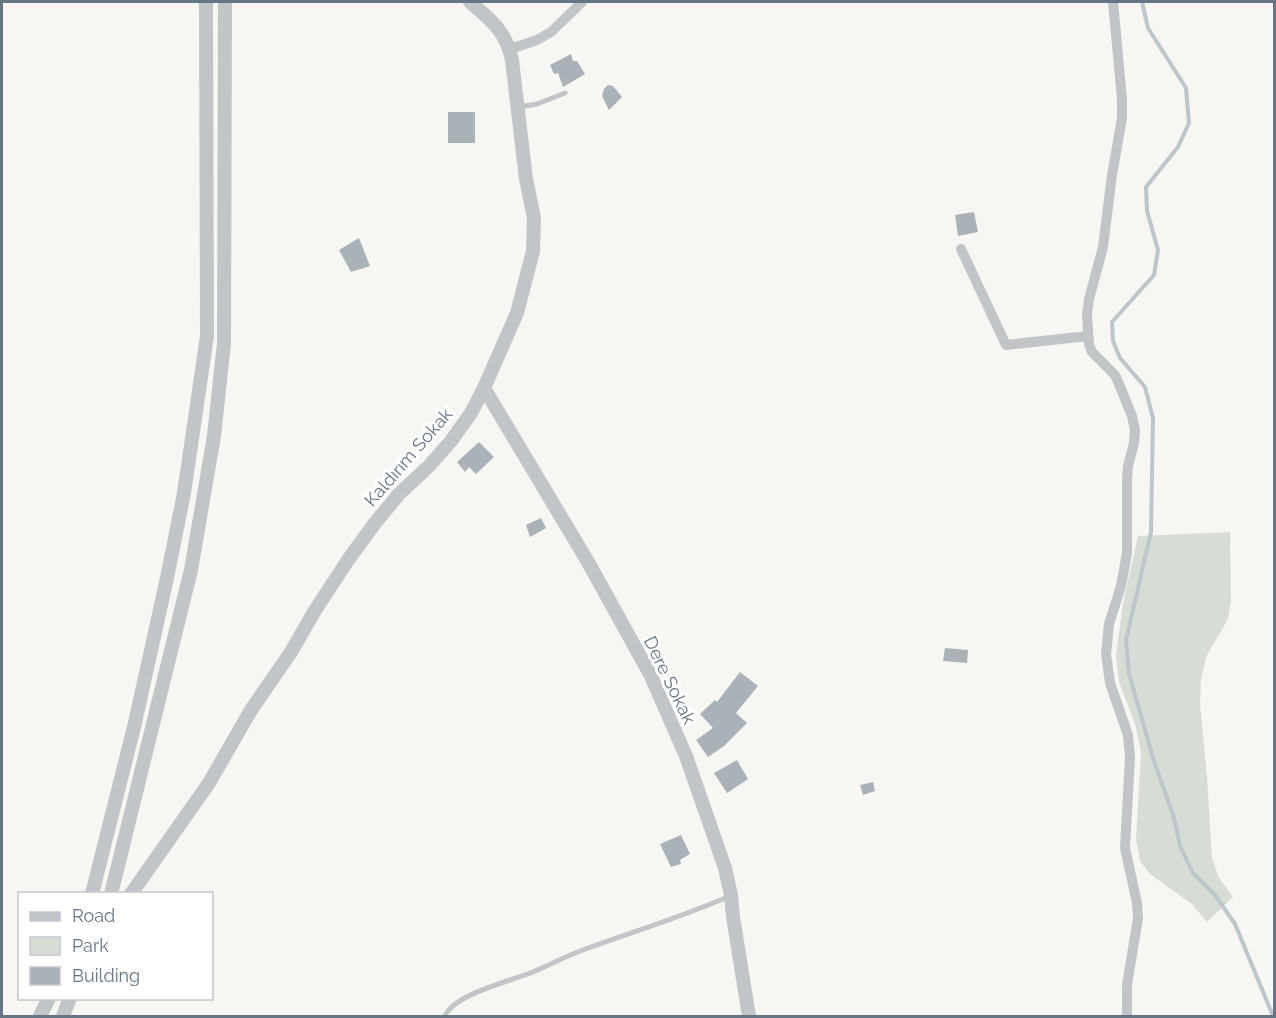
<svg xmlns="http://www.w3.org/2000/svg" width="1276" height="1018" font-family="Raleway,sans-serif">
	<rect width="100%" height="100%" fill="#f6f6f3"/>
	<path fill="#d7ddd4" d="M1230,532L1231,600L1228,619L1206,657L1201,680L1200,704L1207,777L1212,858L1219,878L1233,897L1207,922L1192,904L1150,874L1140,861L1136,839L1141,752L1135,724L1119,682L1116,656L1123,603L1138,536Z"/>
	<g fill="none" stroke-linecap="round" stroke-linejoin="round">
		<path stroke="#bcc6cb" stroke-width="4" d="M1142,2L1148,28L1186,88L1189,123L1178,147L1146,187L1147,211L1158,250L1154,275L1112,322L1113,341L1120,358L1145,387L1153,418L1151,532L1126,640L1129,674L1154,761L1174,818L1180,846L1193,873L1215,895L1235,924L1273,1016"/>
	</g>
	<path fill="#abb2b7" d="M571,54L573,61H577L585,74L563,87L558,73L554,74L550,65Z
		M608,85L613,86L622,97L609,110L602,96L604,89Z
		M448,112H475V143H448Z
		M974,212L978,232L958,236L955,215Z
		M359,238L370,266L351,272L339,250Z
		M479,442L494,457L476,474L469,467L465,472L457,462Z
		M541,518L546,528L530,537L526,525Z
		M945,648L968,650L967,663L943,661Z
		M740,672L758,686L736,713L747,723L724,746L708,757L696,740L713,728L700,714L715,700L717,702Z
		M737,760L748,779L727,793L714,773Z
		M873,782L875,791L863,795L860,785Z
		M681,835L690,854L680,860L681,864L671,867L660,844Z"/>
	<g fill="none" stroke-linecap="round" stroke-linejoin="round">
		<path stroke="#c1c5c8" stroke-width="5" d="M519,107L537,104L565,93
			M445,1016C454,994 511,981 533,972C550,965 566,956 583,950C632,932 682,917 730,896"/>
		<path stroke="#c1c5c8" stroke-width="10" d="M1113,2L1122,99V118L1112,175L1103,247L1089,299L1087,315L1089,344L1092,352L1115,375L1119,384L1132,416L1135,430L1134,443L1128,466L1127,480V553L1121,586L1109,624L1106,654L1110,683L1128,735L1130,757L1125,848L1137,903L1138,918L1127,985V1016
			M510,49L537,40L551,32L582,2
			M961,249L1006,345L1088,336"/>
		<path stroke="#c1c5c8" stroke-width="14" d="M484,388L588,562L650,674L686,756L725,868L731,895L733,917L749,1016
			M92,894L134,727L167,578L184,493L207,336L206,2
			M111,894L191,570L214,436L224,343L225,2
			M131,894L209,783L251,710L291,652L314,612L348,560L375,523L399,494L429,466L451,441L471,413L484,388L517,313L533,251L534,218L526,179L512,60C506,31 491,20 470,2
			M40,1016L49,998
			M63,1016L70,998"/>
	</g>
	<g text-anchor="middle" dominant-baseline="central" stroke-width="6" stroke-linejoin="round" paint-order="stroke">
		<g font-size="18" fill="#667583" stroke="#fff">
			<text transform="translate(408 457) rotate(-49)">Kaldırım Sokak</text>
			<text transform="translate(670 680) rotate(64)">Dere Sokak</text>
		</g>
	</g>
	<rect width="1276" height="1018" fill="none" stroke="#667583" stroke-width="6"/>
	<rect x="18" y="892" width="195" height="108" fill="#ffffff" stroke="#c2c8cd" stroke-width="1.5"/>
	<rect x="30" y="912" width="30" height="9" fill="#c1c5c8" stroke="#c2c8cd" stroke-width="1.5"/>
	<text x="72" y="922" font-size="18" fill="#667583">Road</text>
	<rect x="30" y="937" width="30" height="18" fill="#d7ddd4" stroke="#c2c8cd" stroke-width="1.5"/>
	<text x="72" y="952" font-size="18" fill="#667583">Park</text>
	<rect x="30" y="967" width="30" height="18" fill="#abb2b7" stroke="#c2c8cd" stroke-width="1.5"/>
	<text x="72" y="982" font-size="18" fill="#667583">Building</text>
</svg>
